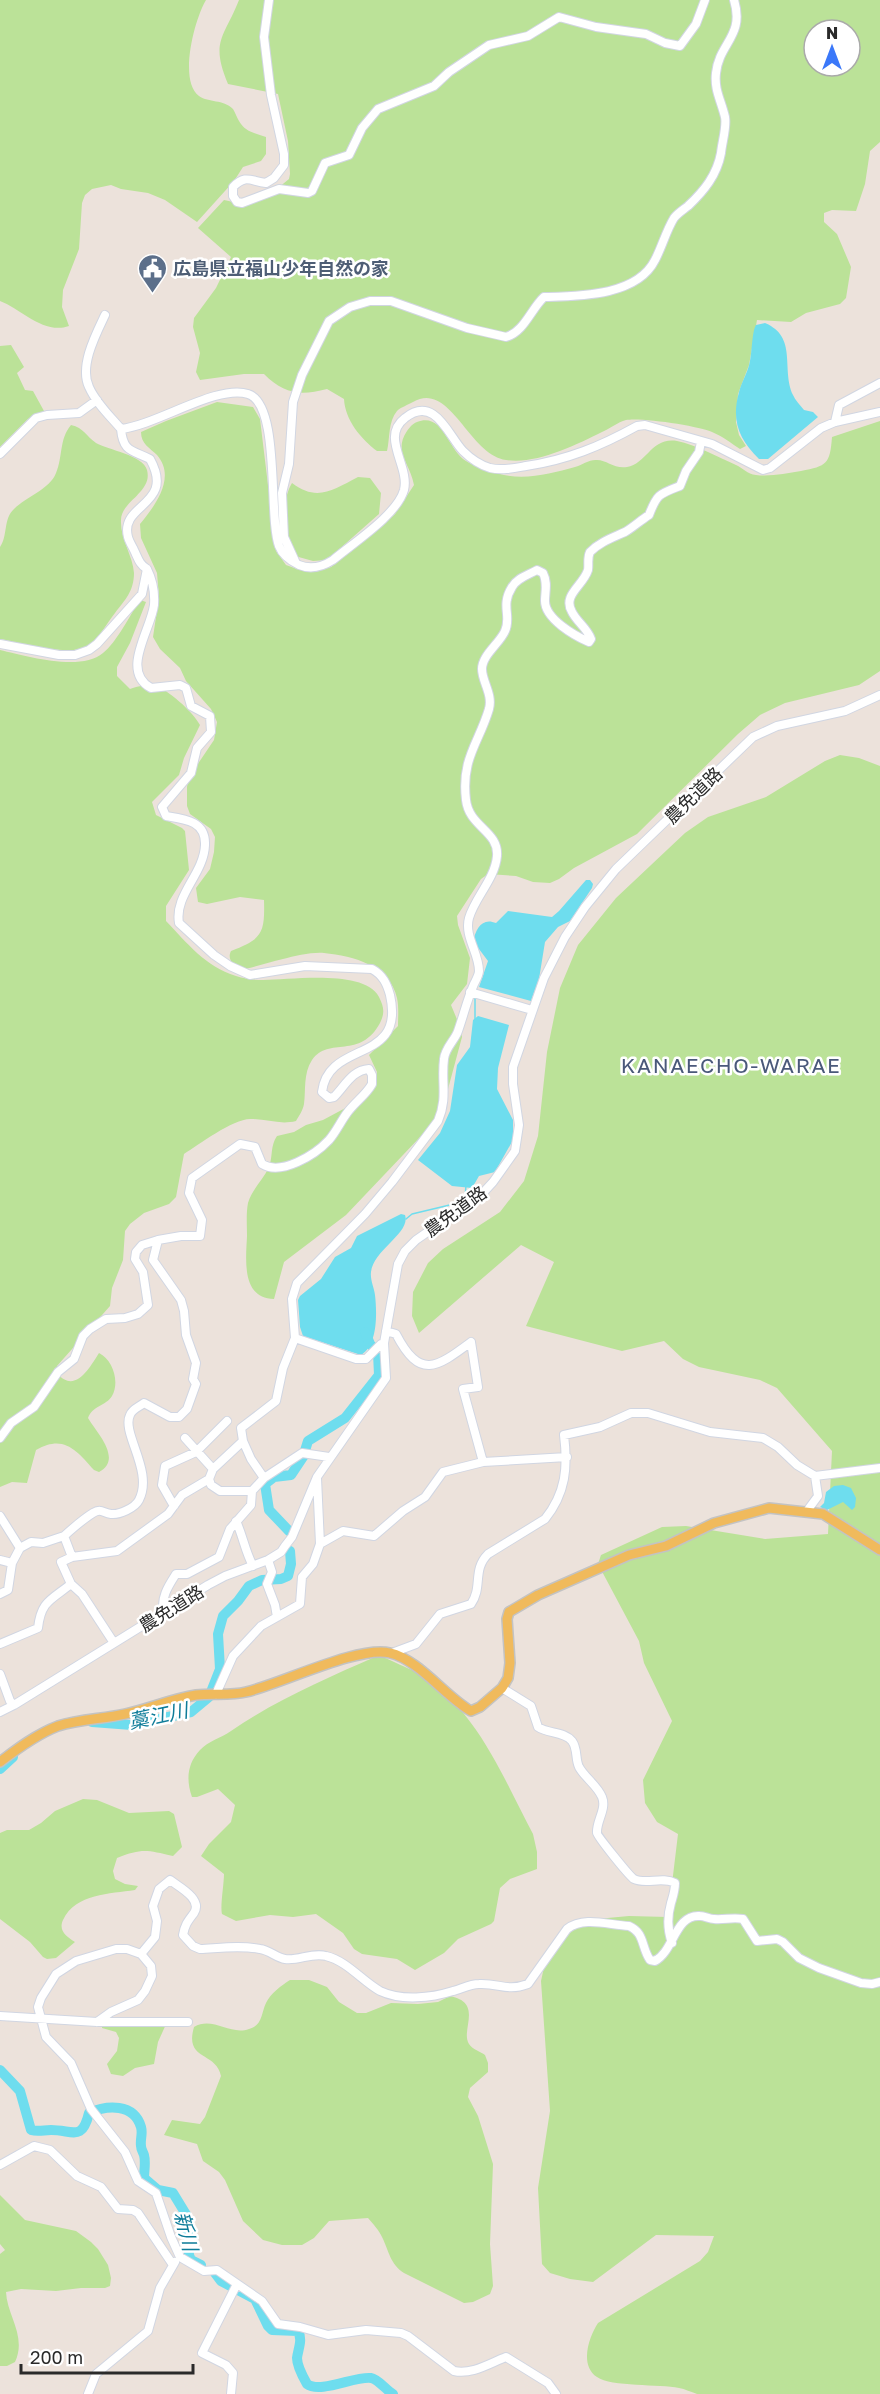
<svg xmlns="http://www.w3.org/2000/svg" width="880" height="2394" font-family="'Golos Text','Noto Sans JP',sans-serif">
	<rect width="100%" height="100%" fill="#ece2db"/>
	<path fill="#bbe298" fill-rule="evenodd" d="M0,0H206C195,18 178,81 199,96C209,103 223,99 233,109C235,112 237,118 239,121C245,132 255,133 266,137V154L261,161L243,167L234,181L197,222L165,200L148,193L121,189L111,185L92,189L85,195L82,203L79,249L63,290L62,307L69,326C44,335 21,309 0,301Z
		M239,0H880V142L870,151L865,184L856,211L832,210L824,213V222L837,234L851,267L846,298L840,304L806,313L791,322L757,320L749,365L738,394L736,422L739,435L746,446L740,449C731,443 722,436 712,432C700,426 640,417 626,420C618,422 609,429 602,432C576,445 535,465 506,460C469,455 450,380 413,402C408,405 401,407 397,411C388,422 390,438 387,451H377C361,439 345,420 344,399L327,389C300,396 284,394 264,374H244L200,380L196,372L200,353L193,327L194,318L216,288L231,257L198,228L224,200C260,208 262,201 289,179L290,174L288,141L278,94L228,84C210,41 224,38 239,0ZM814,30H850V66H814Z
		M11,345L24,367L17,373L25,390L33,391L44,411L28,419L0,447V346Z
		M217,402L253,407L260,419L276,551L286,565L300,570L313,572L331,567L395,514L414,485C410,463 393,452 407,431C410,427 412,424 417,422C444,412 448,451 466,461C476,467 492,472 504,475C528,480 553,473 575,467C582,465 590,459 597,460C607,460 614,469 627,467C647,464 651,437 677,441C696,445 718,457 736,465C743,468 747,474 756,475C771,477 786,473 801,471C827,466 830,464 832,437L880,421V671L859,685L785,703L760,715L738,734L637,834L574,868L559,879L550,883L533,882L516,876L488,874L481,879L457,916L458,925L470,958L467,984L451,1005L461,1029L462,1037L441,1115L346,1215L284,1262L274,1299C241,1298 246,1260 247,1236C247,1226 246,1213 248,1203C252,1189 263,1180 269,1167C273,1157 270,1146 277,1136L294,1132L306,1125L323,1120L351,1105L375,1080L377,1072L369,1055L398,1026C398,1018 399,1007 397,998C390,966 354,956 324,953C312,952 295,956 283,959C268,962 254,968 238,970C233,964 227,959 231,951C262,939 265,934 264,900L240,897L207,904L198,902L196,888L210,869L214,852L215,837L211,829L190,814L187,806V787L189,777L214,740L217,722L211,709L186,681L180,668L160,649L153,637L159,597L157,573L141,538L140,524C154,507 177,478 157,455C150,448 141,444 141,432L166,421Z
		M71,425C84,428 86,436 96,443C108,450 143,455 147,470C153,492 121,501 121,520C120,539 133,556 134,573C134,591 125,600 115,613C107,623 99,638 89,645C72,658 21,643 0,639V547C8,536 3,519 14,509C26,497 50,489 56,473C63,457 59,439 71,425Z
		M358,477L370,478L381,493L379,514L327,560L313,561L295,556C283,538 281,500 292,483C317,502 333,490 358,477Z
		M140,600L146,602L130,643L117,667V676L130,689C136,687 147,684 153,685C168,689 193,712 200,725L184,758L179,775L152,802L156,815L182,828L185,831L189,870L166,906V921C188,944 205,966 236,976C245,979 254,980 263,980C292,980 364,969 379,997C384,1007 385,1013 380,1023C360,1060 329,1036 312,1060C303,1074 306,1090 304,1104C303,1110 299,1116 296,1121C280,1125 266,1119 250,1119C233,1119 198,1145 184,1154L176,1197L169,1204L144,1213L130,1224L125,1231L123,1260L112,1288L110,1306L57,1366V1373C75,1395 90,1367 99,1353C113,1360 120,1382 112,1396C106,1406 93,1405 88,1418C97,1433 123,1459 99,1472L94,1470C76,1450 64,1434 36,1450L27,1483L12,1482L0,1487V650C26,656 81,672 103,653C117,642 130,615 140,600Z
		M840,755L859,758L880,766V2394H697C691,2392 685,2389 679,2388C660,2384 611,2387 597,2377C579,2365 589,2337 598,2323L700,2261L708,2252L714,2236L656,2235L593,2282L570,2279L550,2273L542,2264L538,2188L550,2111L541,1981L546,1958L570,1933L586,1920L629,1916L668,1917L678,1834L657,1822L645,1803L643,1780L672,1721L644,1663L639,1641L598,1564L601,1555L662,1527L686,1526L765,1539L828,1534L832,1451L777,1388L760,1380L699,1367L683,1359L664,1341L622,1351L526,1326L554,1262L521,1245L419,1333L412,1316L413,1292L428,1263L443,1249L500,1212L524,1181L538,1136L547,1052L560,988L578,945L616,898L685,833L708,817L766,797L825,761Z
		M377,1656C386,1657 395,1663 403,1666C472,1696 500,1772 533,1834L537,1852V1869L510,1879L500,1888L494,1921L491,1924L458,1939L444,1953L415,1970L397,1959L362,1954L354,1949L343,1933L316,1914L293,1917L270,1915L236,1921L222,1914C220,1907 224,1884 224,1874L201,1856L209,1844L231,1822L235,1805L218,1789L197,1797H192C186,1780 187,1764 200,1750C208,1741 221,1738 231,1731C276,1700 327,1678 377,1656Z
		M83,1799L97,1800L129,1813L169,1811L174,1814L182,1847L173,1856C147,1850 142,1848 117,1858L113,1871L115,1879L125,1884L138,1886L135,1890C110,1894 76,1893 63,1920C58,1931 67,1937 75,1942L56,1958L47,1959L43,1957L30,1942L0,1919V1833L7,1830H29L41,1823L55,1811Z
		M290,1980H309L327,1987L339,2002L357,2013H366L391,2003L418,2004L438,2002L450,1996C484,2003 460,2030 469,2044C472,2049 481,2052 485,2055L488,2063V2072L470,2088L468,2097L478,2116L493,2164L490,2244L493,2286L490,2294L473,2302L464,2303L404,2273C390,2264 389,2251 382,2237C379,2230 373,2224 368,2218L329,2221L314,2238L302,2245H282L263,2240L243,2221L225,2180L219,2172L203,2161L197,2144L164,2135L172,2120L200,2124L205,2117L221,2076C216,2051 184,2061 194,2027C213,2016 230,2036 249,2029C263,2025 261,2013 266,2003C270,1994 282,1985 290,1980Z
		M103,2017L167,2022L158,2042L154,2064L135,2068L123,2076L111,2074L107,2064L117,2051L119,2038L116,2032L102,2028Z
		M0,2195L25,2220L76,2231L91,2242L98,2249L108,2265L111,2278L110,2286L105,2288H81L56,2291L21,2289L6,2292C7,2316 27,2336 15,2362L7,2366H0V2254L5,2250L0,2244Z"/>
	<path fill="#6eddee" d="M765,323C798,337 781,369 793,395C795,400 800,405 804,410L813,412L818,417L768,459H759C739,439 731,421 739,392C742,381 748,372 750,361C752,352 752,331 756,325Z
		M586,880H590L593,884L592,888L570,921L558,927L545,942L539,979L531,1001L479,987L488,961L473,941C476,929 482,917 496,923L508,911L552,917L559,911Z
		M478,1016L509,1025L498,1068L497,1089L513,1120V1140L495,1172L479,1176L472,1188L452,1186L418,1160L440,1133L450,1111L457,1065L470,1047L473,1020Z
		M401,1214L405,1215C411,1233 374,1249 371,1272C370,1280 374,1287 375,1295C377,1313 378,1345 361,1355L303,1336L300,1327L298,1300L300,1296L321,1279L335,1257L351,1248L357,1236Z
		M843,1485L851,1488L856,1498L855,1507L852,1510L843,1502L827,1510L820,1507L824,1503L826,1492L834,1486Z"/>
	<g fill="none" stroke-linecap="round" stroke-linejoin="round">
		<path stroke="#6eddee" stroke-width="1.5" d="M475,997V1019
			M406,1219L412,1214L458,1203L465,1198L466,1185"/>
		<path stroke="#6eddee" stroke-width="10" d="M289,1531L269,1510L265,1484L274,1477L291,1475L303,1457L308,1441L345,1418L379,1375L378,1353L370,1344L365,1332
			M92,1722L132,1725L191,1712L209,1697L220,1669L218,1634L223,1616L238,1601L249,1586L262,1580L281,1579L288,1576L291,1564L290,1551
			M0,1769L13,1757
			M0,2070L20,2091L31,2130C38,2132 44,2130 51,2130C73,2130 82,2142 89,2113C107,2105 134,2103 141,2127C143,2134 140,2139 141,2146C141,2149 143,2152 144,2155C146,2162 144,2171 144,2178L158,2190L173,2193L187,2216L189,2255L191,2260L201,2265
			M215,2273L221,2281L255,2299L268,2326L272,2330L298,2331C303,2340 298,2349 297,2358C297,2366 303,2377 307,2384C320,2394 355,2376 371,2378C378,2379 386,2390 393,2394"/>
		<defs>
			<path id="minor" d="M269,0L264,37L271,95L284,154V165L274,178L266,183C250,181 246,174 233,187V196L237,202L242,203L279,189L308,193L312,191L325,163L349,155L362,128L378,109L434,86L449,72L489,45L528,36L559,17L596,27L646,34L665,43L680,46L696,24L705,0
				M105,315C96,334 79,366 89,387C96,403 110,416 121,429C157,425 217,384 248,394C281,404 268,517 279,546C282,554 291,561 299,565C311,570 322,567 333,560C353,543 397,515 404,490C410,466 380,437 405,418C435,394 449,437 463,451C471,459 480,465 490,468C502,471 515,468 526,466C567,460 601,446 637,426L645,425L712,444L763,470L770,468L821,428L835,422L880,412
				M835,422L839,405L880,383
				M0,454L36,418L47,415L79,413L97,400
				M295,561L284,537L282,493L289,464L293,402L302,375L329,321L350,307L370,301H391L467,328L506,337C524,332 531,309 544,297C580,296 637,296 655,260C662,247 666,231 674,218C678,213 683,210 688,206C704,191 717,175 721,153C722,142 727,127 725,117C721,100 714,90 716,73C719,43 745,36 734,0
				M0,644L59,655H75L89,650L97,644L142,594L147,569C139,564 138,558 134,550C132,546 129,541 128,537C119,503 176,506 150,459C132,450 123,452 121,429
				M470,992L532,1010
				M386,1331L396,1334C420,1380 436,1368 471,1342L478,1387L463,1389L483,1462
				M295,1338L356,1359H366L381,1344L384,1343
				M0,1438L11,1423L34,1407L58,1372L74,1359L83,1336L90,1329L106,1319L125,1318L138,1314L148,1305L143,1272L135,1259L136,1252L142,1245L158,1240L181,1236H200L202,1220L189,1193L192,1178L240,1144L255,1147L262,1164C281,1176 315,1155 329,1140C336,1132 341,1121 347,1113C355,1102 366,1095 372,1084V1075L369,1069C352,1070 345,1086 334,1097L329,1098L322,1092C328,1039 406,1065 390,995C387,984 383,975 372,969L305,966L250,975L230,966L214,955L179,923C174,895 204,874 205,845C206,821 185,819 166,816L162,807L191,773L197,748L211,732L210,716L191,706L186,688L180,685L151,688C120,671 151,630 154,605C155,591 153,581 147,569
				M185,1438L213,1469
				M243,1441L251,1459L264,1478
				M209,1479L211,1485L220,1491H252
				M174,1506L162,1485L165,1466L196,1452L227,1421
				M807,1511L818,1496L815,1476
				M0,1516L20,1548
				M236,1521C243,1536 245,1551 253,1566
				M320,1544L343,1531L374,1536L403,1511L425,1497L443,1472L483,1462L567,1457
				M72,1557L64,1536C73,1528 83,1519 93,1513C101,1508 103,1513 111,1514C119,1515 135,1508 139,1500C154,1471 121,1433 130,1415C132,1409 139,1407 144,1403L170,1417H179L187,1409L196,1384L193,1379L196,1363L186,1335L184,1311L181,1300L153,1260L158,1240
				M0,1560L12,1563
				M268,1560L272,1572L267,1584L275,1605L277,1617
				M0,1594L8,1590L12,1563L20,1548L31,1542L43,1543L64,1536
				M164,1612C160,1598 169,1585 176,1574H187L219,1557L230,1529L251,1505L252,1491L264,1478L302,1453L329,1457
				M114,1643L82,1594L71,1584L61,1562L72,1557L117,1551L168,1514L182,1495L209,1479L213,1469L243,1441L241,1428L276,1401L283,1368L295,1338L292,1299L297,1283L365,1214L392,1182L438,1121C448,1098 441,1082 444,1059C445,1048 455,1040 458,1031C464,1014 467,1000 474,984C476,980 479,975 479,971C479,953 464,936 469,918C475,897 495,879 497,856C499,831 469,827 466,800C461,758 479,743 489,709C493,694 482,682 482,669C482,655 500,643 505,631C512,616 500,606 512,587C517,578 528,575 537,570L543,573C548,583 545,591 545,601C545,619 575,636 589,642L591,639C587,628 577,622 572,612C562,595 583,586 588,570C589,564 587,558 590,552C600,542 612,538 625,532C632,528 641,520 649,515C657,494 659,494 680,486L686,471L699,452L701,442
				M0,1644L38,1628C41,1601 51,1600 71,1584
				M392,1653L416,1644L440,1614L471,1604C483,1587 472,1570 488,1554L545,1519C566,1493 568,1467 564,1435L600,1427L631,1413H648L710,1432L763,1438L778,1447L797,1465L815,1476L880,1468
				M0,1674L10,1701L14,1705
				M502,1688L531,1706L538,1727C548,1734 564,1731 572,1741C578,1749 575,1759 579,1767C585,1778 597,1785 602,1797C607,1809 596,1821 597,1833C597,1836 630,1877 634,1879C646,1885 662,1876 675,1883C675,1891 673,1896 671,1903C667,1917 667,1929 672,1943
				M216,1694L233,1656L261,1626L300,1604L302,1577L313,1564L320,1544L317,1478
				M0,1712L14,1705L208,1585L225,1576L268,1560L281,1552L285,1546L292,1537L317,1477L386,1378L384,1343L398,1264L405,1251L416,1240L481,1195L493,1182L515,1151L519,1125L513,1084V1067L544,978L565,937L585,907L616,869L753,737L777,726L845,711L880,695
				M141,1954L155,1937L157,1921L153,1906L159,1889L170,1880C179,1887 203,1899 194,1913C188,1921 185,1924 183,1935L193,1946L200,1949C220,1948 241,1945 260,1949C269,1950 277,1958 285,1959C299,1961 312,1952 326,1956C347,1961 362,1981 380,1991C401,2001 431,1998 453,1991C461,1989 470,1984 479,1984C500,1983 506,1992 528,1984L567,1929C584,1916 608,1925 629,1926C645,1933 641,1947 650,1960L655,1961C674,1951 675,1914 700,1916C705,1916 709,1919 714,1919C724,1920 733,1917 743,1919L757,1941L777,1939L783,1942L799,1958L819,1968L861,1983L872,1984L880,1982
				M0,2016L97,2022H188
				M97,2022L111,2012L138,2000L145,1991L152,1976L151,1966L141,1954L127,1949H116L76,1961L56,1974L41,1998L38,2007L46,2037L71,2063L91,2109L125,2152L138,2181L156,2193L171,2237L180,2257L204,2271L217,2270L262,2301L278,2324L300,2327L328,2335L366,2330L401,2333L408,2336L454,2371C472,2375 490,2363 506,2357L548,2383L556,2394
				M0,2165L34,2146L50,2150L77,2176L101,2187L118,2209L133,2210L138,2213L173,2265
				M88,2394L96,2374L148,2331L160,2288L175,2262
				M231,2394L233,2373L226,2365L202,2353L237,2284"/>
			<path id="major" d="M0,1762C18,1748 37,1734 58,1726C80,1719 103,1719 125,1714C149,1709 171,1699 196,1695C212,1693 230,1696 246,1692C281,1684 359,1645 390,1653C418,1659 447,1698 471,1711L480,1707L502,1688L508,1678L510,1663L507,1619L509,1612L538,1595L629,1555L666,1546L714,1523L769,1508L823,1514L880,1550"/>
		</defs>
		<use href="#minor" stroke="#d1d6e2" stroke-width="10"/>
		<use href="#major" stroke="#c3c3c3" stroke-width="12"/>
		<use href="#minor" stroke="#fff" stroke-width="8"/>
		<use href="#major" stroke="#f0ba5c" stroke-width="9"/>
	</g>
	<defs>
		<symbol id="civic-pin" viewBox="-11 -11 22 30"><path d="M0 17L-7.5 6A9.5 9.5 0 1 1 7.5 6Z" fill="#5c6f8a" stroke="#fff"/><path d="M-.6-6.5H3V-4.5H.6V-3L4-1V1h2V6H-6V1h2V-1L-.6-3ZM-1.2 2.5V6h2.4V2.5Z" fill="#fff"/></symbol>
	</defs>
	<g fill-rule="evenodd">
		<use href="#civic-pin" x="136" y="252" width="33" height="45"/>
	</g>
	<g text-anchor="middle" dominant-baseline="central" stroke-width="5" stroke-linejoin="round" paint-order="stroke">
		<g font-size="18" font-weight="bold" fill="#4e5e75" stroke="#fff" text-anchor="start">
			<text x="173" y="268">広島県立福山少年自然の家</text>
		</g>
		<g font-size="18" fill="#2a2a2a" stroke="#fff">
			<text transform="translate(693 795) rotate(-44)">農免道路</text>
			<text transform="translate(455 1211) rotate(-36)">農免道路</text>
			<text transform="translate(171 1608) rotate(-32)">農免道路</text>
		</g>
		<g font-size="20" font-style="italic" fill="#0e7c99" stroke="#fff">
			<text transform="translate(158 1715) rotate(-12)">藁江川</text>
			<text transform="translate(187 2231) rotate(76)">新川</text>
		</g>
		<g font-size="21" letter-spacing="1.5" fill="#4a597a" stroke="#fff">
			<text x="731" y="1065">KANAECHO-WARAE</text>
		</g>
	</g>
	<g transform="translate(832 48)"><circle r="28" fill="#ffffff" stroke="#aaaaaa" stroke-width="1.5"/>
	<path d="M0-4.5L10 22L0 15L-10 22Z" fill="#3b78f9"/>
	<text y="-9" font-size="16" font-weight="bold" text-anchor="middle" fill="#2a2a2a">N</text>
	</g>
	<path d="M21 2364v9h172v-9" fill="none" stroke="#2a2a2a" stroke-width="3"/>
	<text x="30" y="2364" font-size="18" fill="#2a2a2a" stroke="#ffffff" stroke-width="4.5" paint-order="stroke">200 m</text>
</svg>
